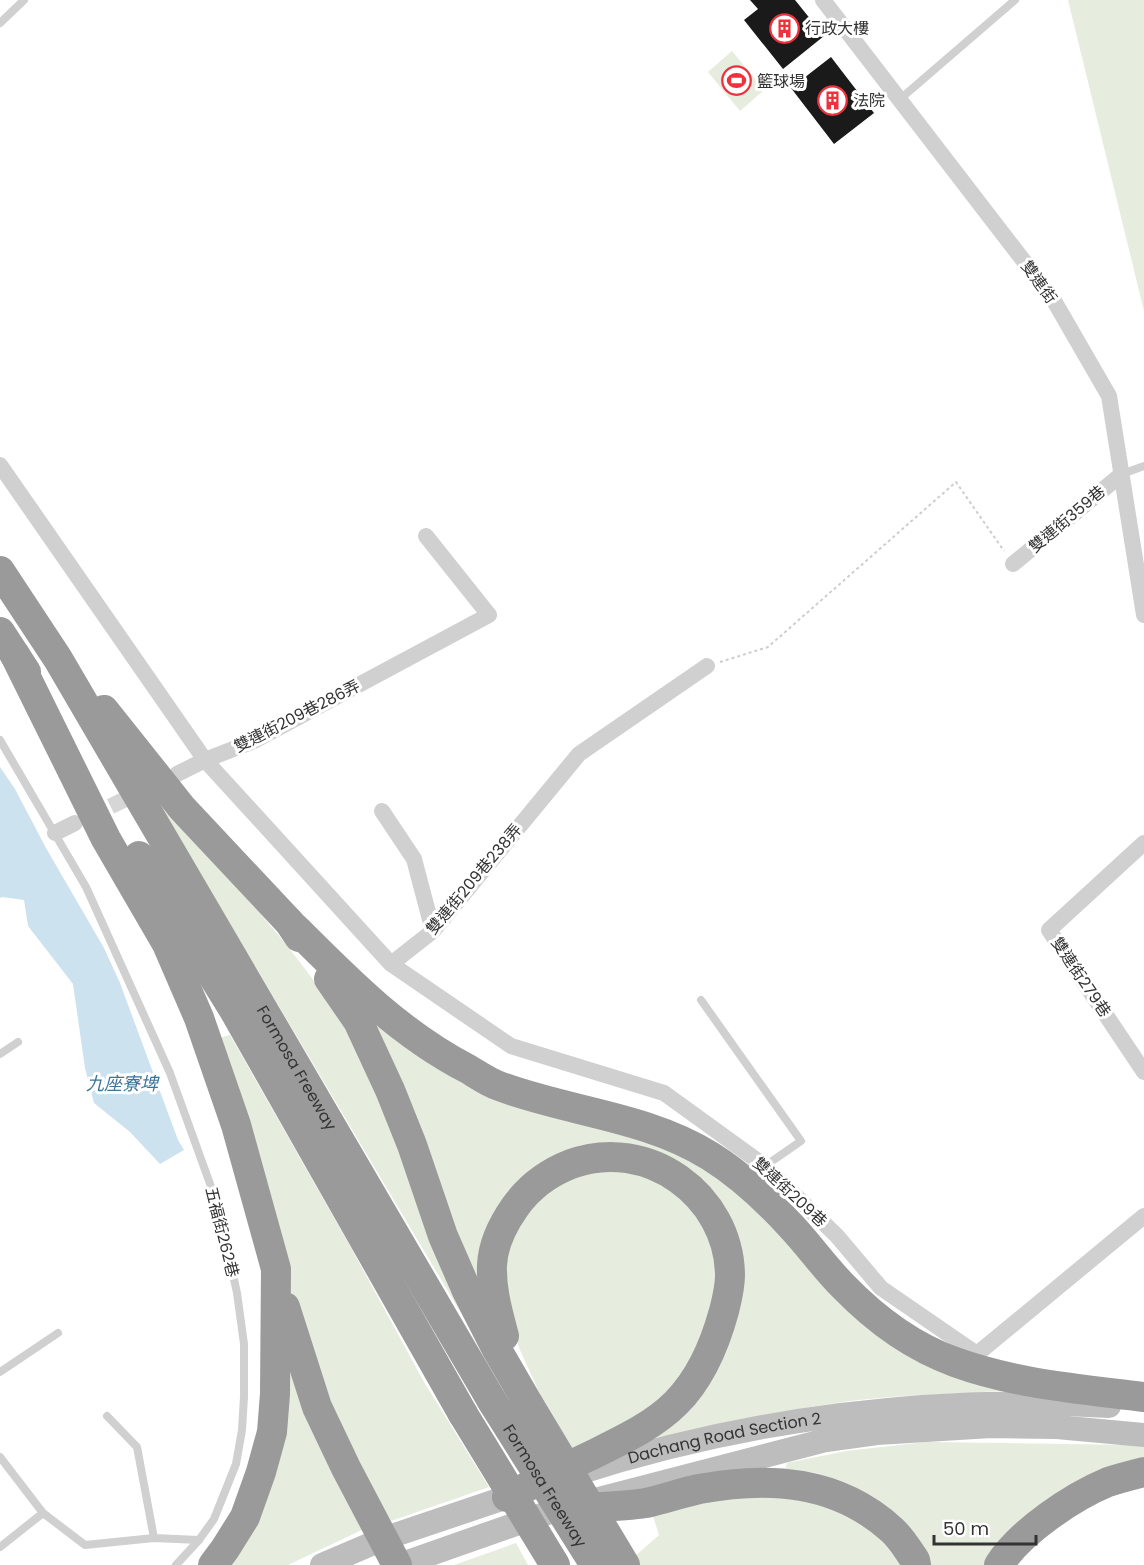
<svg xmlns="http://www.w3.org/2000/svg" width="1144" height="1565" font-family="Poppins,'Noto Sans TC',sans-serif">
	<rect width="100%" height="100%" fill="#fff"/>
	<path fill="#e6ecde" d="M1068,0H1144V311Z
		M732,51L764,90L740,111L708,72Z
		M153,794C215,864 282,931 334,1010C349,1033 362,1057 375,1082L468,1325Z
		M353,999L391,1036L434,1067L481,1092L677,1147L755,1207L815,1274L1008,1383L1001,1391C950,1394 900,1395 850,1401C775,1411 702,1429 629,1446L739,1301L688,1171L551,1162L481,1291Z
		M230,1035L349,1244L424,1382L489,1487L391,1521L366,1486L307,1352L218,1038Z
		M614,1167L674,1187L713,1241L718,1294L688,1367L664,1395L637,1419L572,1449L539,1392L520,1350L505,1307L503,1265L509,1234L549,1185Z
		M294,1363L366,1528L288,1565H228L285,1367Z
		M926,1442L1132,1445L1144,1447V1460C1076,1470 1023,1510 985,1565H924L864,1493L817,1473L785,1470L787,1463L846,1451Z
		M771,1491C787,1495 823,1498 836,1504C855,1513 894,1546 901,1565H637L633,1558L659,1535L651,1510Z
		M516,1543L528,1565H454Z"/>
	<path fill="#cde2ef" d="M0,767L15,789L46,848L104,948L120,983L178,1140L184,1150L160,1164L130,1132L94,1103L85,1068L73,984L28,926L24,900L2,897L0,898Z"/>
	<path fill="#1a1a1a" d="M750,0H795L824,36L783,69L744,20L758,9Z
		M831,57L874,113L834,144L791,88Z"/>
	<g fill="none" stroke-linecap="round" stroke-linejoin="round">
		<path stroke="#d6d6d6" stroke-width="16" stroke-dasharray="16 8" stroke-linecap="butt" d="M89,817L144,790"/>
		<path stroke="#cdcdcd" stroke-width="2" stroke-dasharray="3 3" stroke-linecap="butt" d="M720,662L768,647L956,482L1004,551"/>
		<path stroke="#d0d0d0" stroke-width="8" d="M0,23L24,0
			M899,100L1015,0
			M1122,474L1144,466
			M0,740L86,887L170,1073L218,1206L237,1293L244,1344V1397L242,1430L236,1464L214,1519L199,1540L176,1565
			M701,1000L801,1141L765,1166
			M0,1054L18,1042
			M0,1372L58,1333
			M107,1416L137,1447L154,1538
			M0,1457L43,1513L85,1545L154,1538L199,1540
			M0,1547L43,1513"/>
		<path stroke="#d0d0d0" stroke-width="16" d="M823,0L1053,299L1109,396L1144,615
			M0,465L205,760L254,741L489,615L426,536
			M1013,564L1122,474
			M177,774L205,760L391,964L433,931L579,754L707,666
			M382,811L414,859L433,931
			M55,833L75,823
			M1144,843L1049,930L1144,1072
			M391,964L511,1046L664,1093L765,1166L837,1236L881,1288L977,1354L1144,1216"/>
		<g stroke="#bdbdbd" stroke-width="24">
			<path id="s1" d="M575,1474C746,1419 930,1395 1109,1406"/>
			<path d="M322,1565L383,1539L522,1492"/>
			<path d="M399,1565L556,1510L826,1440L877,1433L991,1426L1057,1427L1144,1435"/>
		</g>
		<g stroke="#9a9a9a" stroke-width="30">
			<path id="s2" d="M0,571L58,659L492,1401"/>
			<path d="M0,632L26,672"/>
			<path d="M15,655L106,839L167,944L199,1018L236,1125L276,1269L275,1394L272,1432L261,1472L245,1517L225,1549L213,1565"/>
			<path d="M104,710L182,808L289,922L299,937"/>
			<path d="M139,856L234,1010L463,1414"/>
			<path d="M289,922C344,977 398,1033 468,1069C478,1075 488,1082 499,1086C568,1112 646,1116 710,1156C739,1174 767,1200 790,1225C809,1245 824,1267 843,1286C874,1318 913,1347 955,1362C1015,1384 1081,1389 1144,1397"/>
			<path d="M329,979L358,1021L390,1090L412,1145L443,1236L467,1291L496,1348L529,1405"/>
			<path d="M285,1307L317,1407L346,1468L397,1565"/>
			<path d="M504,1336C498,1313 491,1290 492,1265C493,1244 503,1224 515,1207C529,1187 548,1173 571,1164C647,1136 729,1195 730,1275C730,1288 727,1299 724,1311C715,1344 701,1378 676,1403C653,1426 622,1440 592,1455C564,1468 535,1483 507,1497"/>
			<path d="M568,1509C593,1507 620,1507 646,1503C664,1499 681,1493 699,1489C769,1476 837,1480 892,1530C901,1538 908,1550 915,1560L916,1565"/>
			<path d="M999,1565C1020,1532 1072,1497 1108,1482C1120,1478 1132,1475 1144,1472"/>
		</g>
		<g stroke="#9a9a9a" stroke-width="30">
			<path id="s3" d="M492,1401L595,1565"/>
			<path d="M529,1405L625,1565"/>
			<path d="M463,1414L555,1565"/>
		</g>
	</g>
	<defs>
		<symbol id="building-ring" viewBox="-11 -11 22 22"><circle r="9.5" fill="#fff" stroke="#ef303d" stroke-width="1.5"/><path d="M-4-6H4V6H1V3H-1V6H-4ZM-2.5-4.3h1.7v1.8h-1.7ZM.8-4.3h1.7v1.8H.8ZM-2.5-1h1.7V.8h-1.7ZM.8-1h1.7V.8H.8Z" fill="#ef303d"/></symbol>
		<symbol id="stadium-ring" viewBox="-11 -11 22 22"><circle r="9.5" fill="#fff" stroke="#ef303d" stroke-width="1.5"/><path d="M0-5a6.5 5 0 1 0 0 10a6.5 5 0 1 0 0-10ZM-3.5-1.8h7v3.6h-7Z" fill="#ef303d"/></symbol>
	</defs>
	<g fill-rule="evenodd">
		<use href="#building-ring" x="768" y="12" width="33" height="33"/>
		<use href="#stadium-ring" x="720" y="64" width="33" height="33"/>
		<use href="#building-ring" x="816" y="84" width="33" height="33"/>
	</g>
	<g text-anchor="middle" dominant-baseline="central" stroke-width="6" stroke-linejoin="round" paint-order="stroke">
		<g font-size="16" fill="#333" stroke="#fff" text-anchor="start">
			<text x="805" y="28">行政大樓</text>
			<text x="757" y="81">籃球場</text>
			<text x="853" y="100">法院</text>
		</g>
		<g font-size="16" fill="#333" stroke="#fff">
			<text transform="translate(1039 282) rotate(54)">雙連街</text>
			<text transform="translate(1067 519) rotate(-40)">雙連街359巷</text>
			<text transform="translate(297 716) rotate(-27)">雙連街209巷286弄</text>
			<text transform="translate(474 879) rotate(-50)">雙連街209巷238弄</text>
			<text transform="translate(1081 977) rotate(56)">雙連街279巷</text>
			<text stroke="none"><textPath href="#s2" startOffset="579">Formosa Freeway</textPath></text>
			<text transform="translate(790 1192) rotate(43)">雙連街209巷</text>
			<text transform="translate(222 1232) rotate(76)">五福街262巷</text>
			<text stroke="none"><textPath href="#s1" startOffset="154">Dachang Road Section 2</textPath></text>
			<text stroke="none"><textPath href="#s3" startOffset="100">Formosa Freeway</textPath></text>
		</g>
		<g font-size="18" font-style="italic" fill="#3a759b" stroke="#fff">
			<text x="122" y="1083">九座寮埤</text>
		</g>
	</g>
	<path d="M934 1535v9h102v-9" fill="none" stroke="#333333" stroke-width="3"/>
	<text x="943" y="1535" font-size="18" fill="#333333" stroke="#ffffff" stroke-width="4.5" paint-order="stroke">50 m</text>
</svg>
